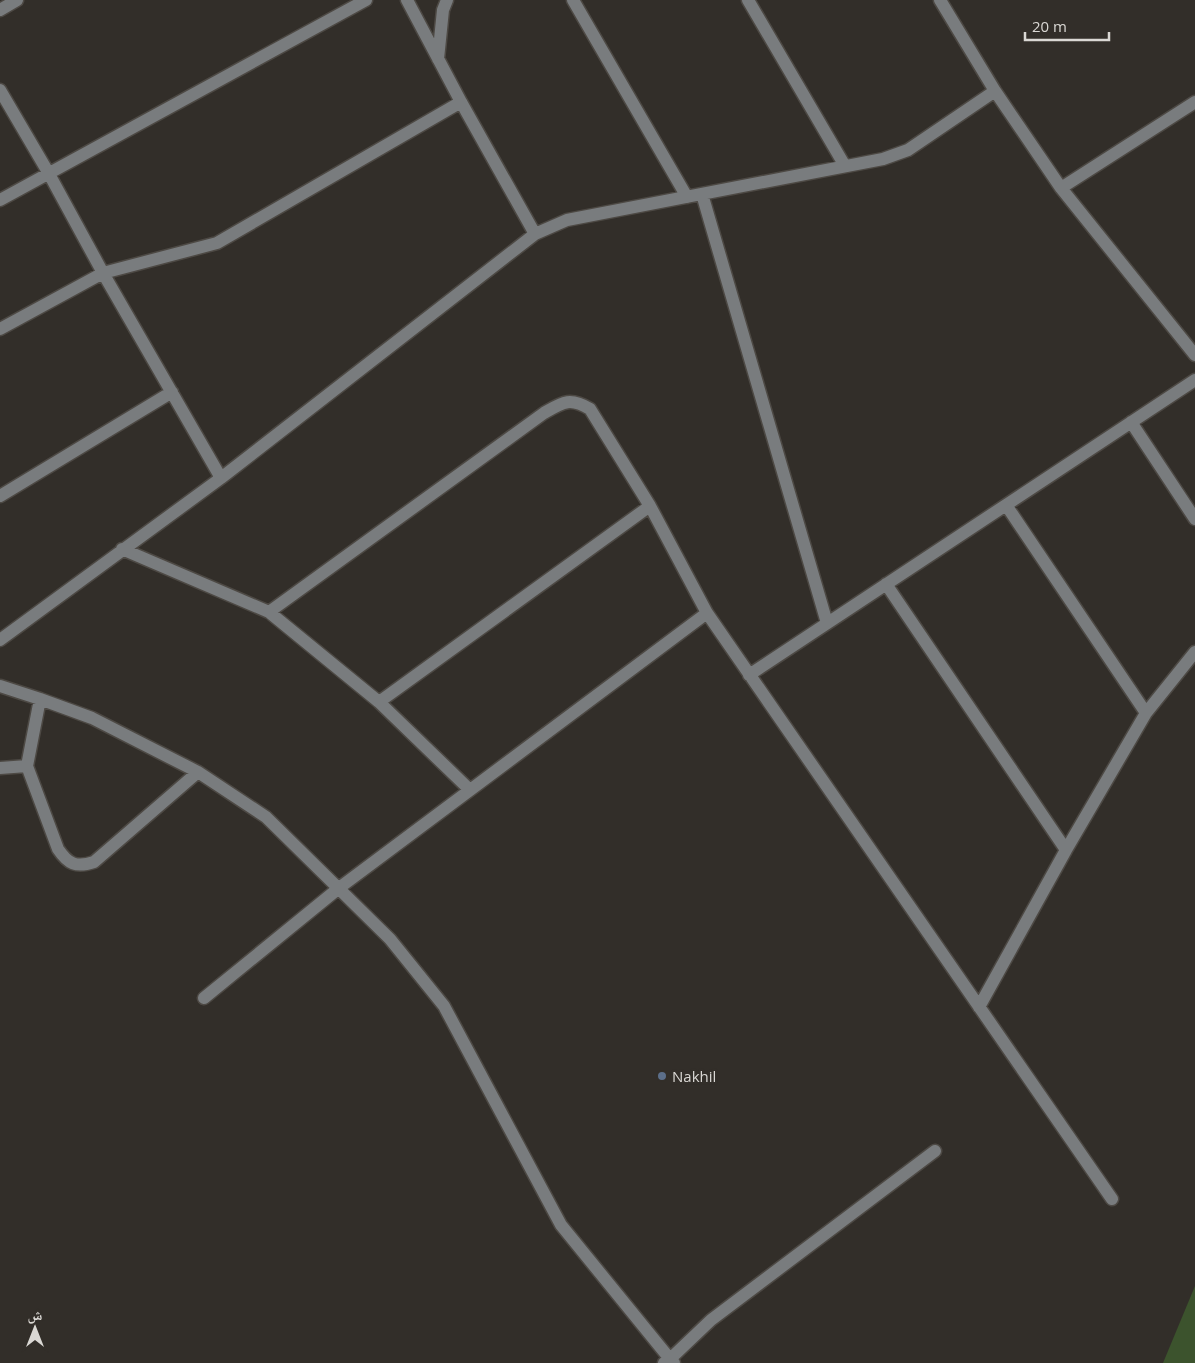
<svg xmlns="http://www.w3.org/2000/svg" width="1195" height="1363" font-family="'Open Sans','Noto Naskh Arabic',sans-serif">
	<rect width="100%" height="100%" fill="#322e29"/>
	<path fill="#3c532d" d="M1195,1286V1363H1163Z"/>
	<g fill="none" stroke-linecap="round" stroke-linejoin="round">
		<defs>
			<path id="minor" d="M407,0L461,102L535,234
				M573,0L687,197
				M748,0L845,166
				M940,0L995,91L1061,188L1195,355
				M0,10L17,0
				M438,59L443,10L447,0
				M0,90L48,172L103,273L221,478
				M1061,188L1195,102
				M702,194L827,623
				M0,200L366,0
				M0,329L103,273L217,243L461,102
				M1131,422L1195,519
				M0,496L172,392
				M1006,505L1146,713
				M122,549L269,612L379,702L470,790
				M886,584L1066,850
				M269,612L544,413C563,402 570,397 590,409L650,506L707,613L1112,1199
				M0,640L221,478L535,234L567,220L883,159L908,150L995,91
				M749,675L1195,380
				M0,686L40,699L92,718L198,772L266,817L390,939L444,1006L561,1225L670,1359L664,1363
				M40,699L27,766L58,849C68,864 76,868 94,862L198,772
				M379,702L650,506
				M0,768L27,766
				M204,998L339,888L707,613
				M979,1007L1066,850L1146,713L1195,652
				M674,1363L670,1359L711,1320L935,1151"/>
		</defs>
		<use href="#minor" stroke="#4d4944" stroke-width="15"/>
		<use href="#minor" stroke="#797c7e" stroke-width="12"/>
	</g>
	<circle fill="#5c6f8a" stroke="#322e29" stroke-width="2" cx="662" cy="1076" r="5"/>
	<g text-anchor="middle" dominant-baseline="central" stroke-width="5" stroke-linejoin="round" paint-order="stroke">
		<g font-size="15" fill="#dad8d4" stroke="#322e29" text-anchor="start">
			<text x="672" y="1076">Nakhil</text>
		</g>
	</g>
	<g transform="translate(35 1328)" stroke="#322e29" stroke-width="4" paint-order="stroke">
	<path d="M0-4L9 19L0 12L-9 19Z" fill="#dad8d4"/>
	<text y="-8" font-size="14" font-weight="bold" text-anchor="middle" fill="#dad8d4">ش</text>
	</g>
	<path d="M1025 32v8h84v-8" fill="none" stroke="#dad8d4" stroke-width="2.5"/>
	<text x="1032" y="32" font-size="15" fill="#dad8d4" stroke="#322e29" stroke-width="4" paint-order="stroke">20 m</text>
</svg>
